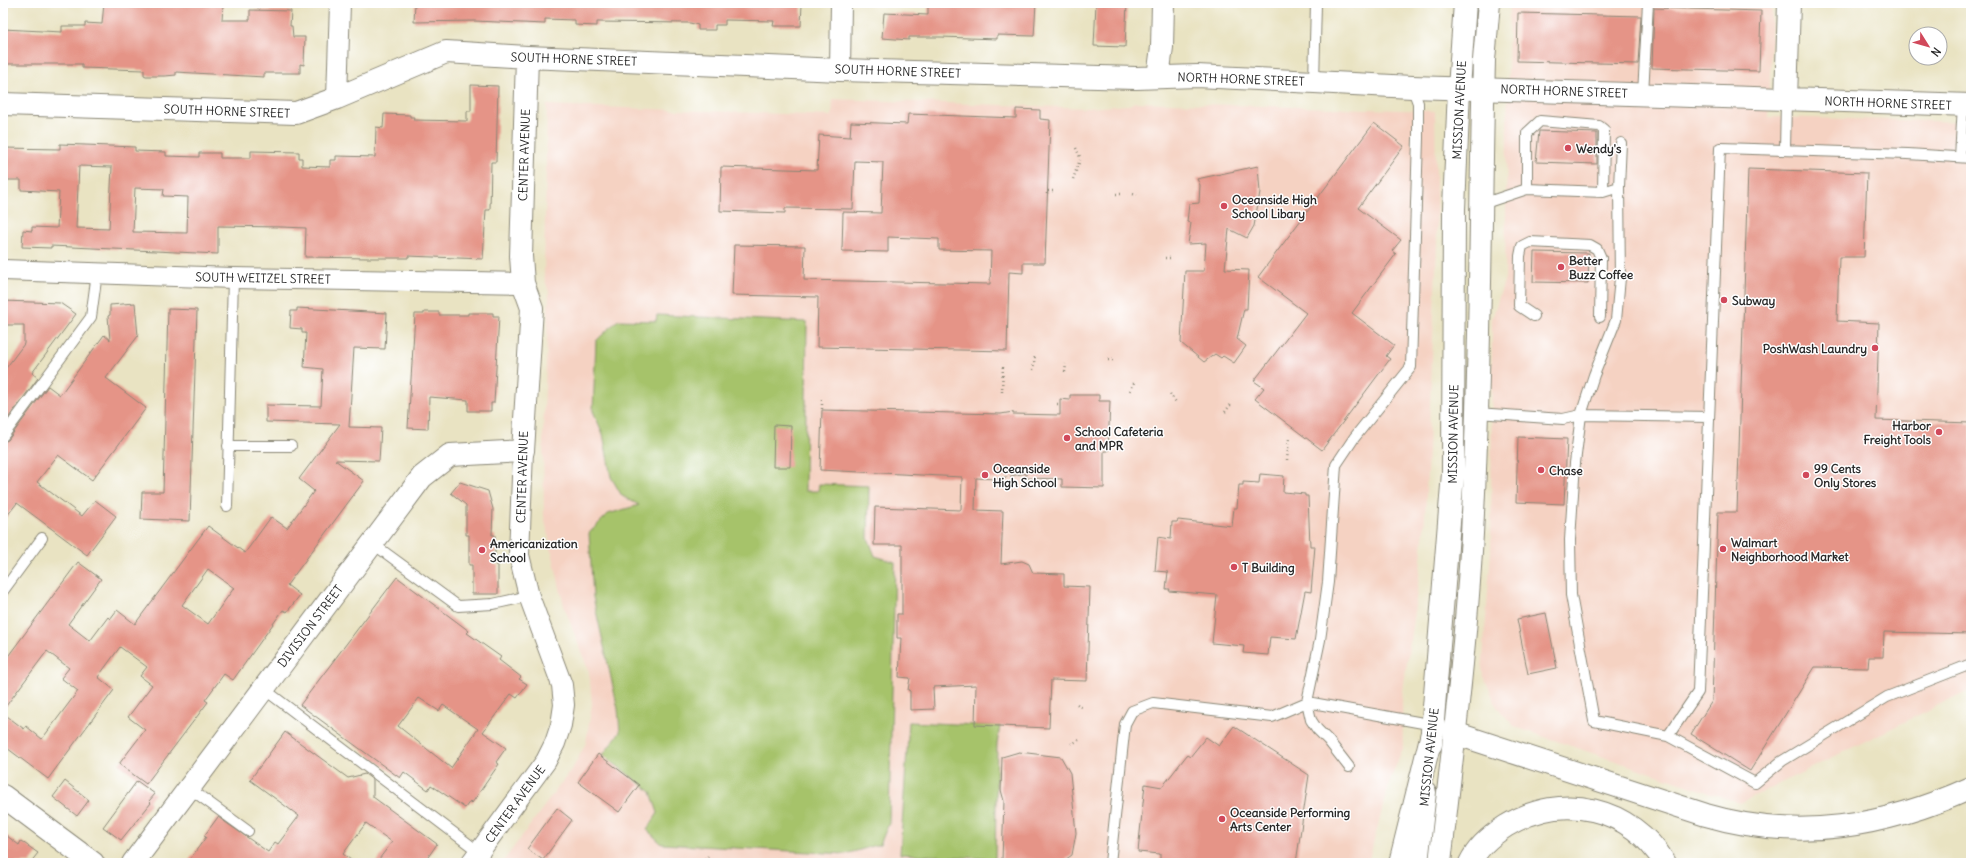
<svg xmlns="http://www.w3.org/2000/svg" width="1974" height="866" font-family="Delius,sans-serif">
	<rect width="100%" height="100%" fill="#fff"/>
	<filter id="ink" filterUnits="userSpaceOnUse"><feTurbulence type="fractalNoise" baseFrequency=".025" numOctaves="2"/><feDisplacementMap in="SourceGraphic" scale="8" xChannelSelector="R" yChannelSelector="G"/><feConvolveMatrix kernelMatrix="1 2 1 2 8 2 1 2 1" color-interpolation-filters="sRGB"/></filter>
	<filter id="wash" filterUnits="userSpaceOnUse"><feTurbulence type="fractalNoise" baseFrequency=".012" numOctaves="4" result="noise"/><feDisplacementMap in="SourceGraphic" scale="16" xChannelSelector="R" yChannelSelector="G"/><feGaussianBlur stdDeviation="0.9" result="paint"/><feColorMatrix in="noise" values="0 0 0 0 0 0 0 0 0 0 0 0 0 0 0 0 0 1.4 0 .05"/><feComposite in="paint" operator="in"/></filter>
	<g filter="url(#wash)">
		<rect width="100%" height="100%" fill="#e9e3c2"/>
		<path fill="#f5d2c2" d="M1509,3H1772L1769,117L1971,122V689L1740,803L1515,727L1497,707L1482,672L1491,551L1492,319L1505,278Z
			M833,99L1087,108L1129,105L1135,102L1435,111L1437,246L1425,518L1420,570L1402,698L1403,749L1390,780L1368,863H502L574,766L586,743L592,704L589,672L564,606L544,516L543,435L549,292L544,277L547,105L832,116Z"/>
		<path fill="#a6c36a" stroke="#68774a" d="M657,315L807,322L805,491H818L819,484L869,486L868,538L875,556L895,562L889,823L880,844L846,854L662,844L647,830L658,813L651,792L603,755L620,732L618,709L593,597L589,533L608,514L639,505L622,496L611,477L603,434L593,411L596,341L618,320L656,321Z
			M909,722L1000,726L997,744L995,859L900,854Z"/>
		<g id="blocks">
			<path fill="#e59487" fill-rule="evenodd" d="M104,3L223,5L222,20H250V10L291,11L290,26H292L293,37H305L304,65L300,64V73H264V77L176,72V75L165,76H146L144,75V70L82,68V64H3V29L62,32V26H85V23L102,24Z
				M415,3H802L801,26H773L774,21L725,20V25H715V30H698V25L690,23L597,22V26L575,25V20L545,19V24L474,21L414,22Z
				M928,3H1036L1034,36L997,35V39L941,37H909V40L882,38L884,13L928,15Z
				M1096,3H1127L1125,47L1094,46Z
				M1654,8L1761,11L1759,71L1652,68Z
				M1518,13L1641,16L1638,64L1517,61Z
				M471,85L498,86L496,162H491L490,210H486L483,259L408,256V258H368L305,257L306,228L282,227L218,226V254L51,246V248L22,247L23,230L32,231V227L57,228L59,192L21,190V180H3V148L60,149V144L135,147V151L166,152V156L199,157V153H220V158H251V151L299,152V158H302V166L330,167V160H336V156L375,157L376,127L383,128L384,114L410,115V117H414L413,120L467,121V111H471ZM79,166L112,167L109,229L76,228ZM135,188L164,189L163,196L188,197L187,233L133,232Z
				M1016,109L1040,110V119L1050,120L1045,263H1023V273L1009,272L1007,351L817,347L818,297L732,295L734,245L805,246L804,280L990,284L991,251L939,250V239L888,237V252L842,251L843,212L881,213L883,162L855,161L853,209L785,208V213L720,211L721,167L817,170L819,135L850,137L851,122L907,124L908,114L1016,118Z
				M1374,123L1404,146L1358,208L1401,240L1392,251L1396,254L1352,313L1394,345L1386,356L1390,359L1322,450L1255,399L1264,388L1254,381L1306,313L1258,277Z
				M1539,131L1597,133V164L1536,162Z
				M1258,166L1260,192L1254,226L1247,238L1229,229L1225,269L1249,270L1247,309H1244L1237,339L1246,346L1234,363L1223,356L1221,358L1215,354L1204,362L1181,343L1185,271H1204L1206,243L1188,244L1191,223L1187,222L1189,204L1199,203L1200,185L1197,179Z
				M1748,169L1867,173L1864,257H1839L1837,321L1879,323L1876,420L1971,423V634L1884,632L1883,657H1869L1868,668L1815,667L1750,771L1691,734L1712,701L1718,512H1737Z
				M1534,252L1589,253L1588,283L1533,282Z
				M3,301L60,303L76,314L32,373L38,378L3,425V372L24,344V325H3Z
				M135,303L138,336L106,378L146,408L92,480L58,455L37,482L82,516L95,500L116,516L87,555L17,503L3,521V442L8,440L48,386L60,395L104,335L110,340L108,316L110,315V305Z
				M297,308L387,313L385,349L354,348L349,427L381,428L379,461L335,460L364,481L287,585L300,595L287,612L283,610L233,680L224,674L205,700L208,702L146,784L119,764L145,730L128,717L152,685L140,676L147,667L120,647L98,677L114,690L48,779L3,745V713L24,729L26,726L42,739L78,691L61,678L69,668L47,651L3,710V663L78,562L101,579L68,624L90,641L108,617L110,619L117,610L135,624L208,526L245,553L271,517L287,528L314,491L299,479L340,424L266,422V405L321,406L323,369L304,367L306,333H302V329L290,328L291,311H297ZM208,569L234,588L208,624L182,605Z
				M168,309L197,310L190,521L141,519L142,492H163Z
				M424,312H439V315H468V313H493V316H499L494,403H491V411H468V400L429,397L428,429L408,428L415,314H424Z
				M1070,395H1099V401H1110L1108,451H1104V488L1062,487V479L1026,478V473L996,479L976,478L975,510L1003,511L1001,564L1022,561L1029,564L1033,573L1064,574V586L1090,587L1087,681L1051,680L1049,728L975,725L976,685L933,687L934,709L910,710V691L908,690L910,678L899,677L901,638H897V614H902V545H874L875,507L961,510L962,477L820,470L822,410L1001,414L1013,412V414L1060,415V399L1070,400Z
				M774,425L791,426L790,467H773Z
				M1518,437L1567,439L1564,504L1516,502Z
				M1260,474L1284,476L1283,492L1305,494V496H1308L1310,546H1315L1311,592L1305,591L1296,639L1270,637L1268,655L1243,653L1244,646L1212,643L1217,595L1169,591L1170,589H1166L1168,572L1155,571L1158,537L1171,539L1172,522H1177L1178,520L1232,526L1234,508H1237L1239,485H1243V482L1259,483Z
				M460,482L488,491L493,509L492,535H495V565H498V594H472V565H469V535H466V505L451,493Z
				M397,577L469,631L467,633L501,657L499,660L521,677L519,679L527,684L517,698L511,694L483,732L506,748L496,762L499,764L472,803L470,801L465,808L431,785L428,790L404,772L400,778L300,705ZM419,698L439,711L443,705L478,729L451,768L398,726Z
				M1546,613L1557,668L1528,674L1517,619Z
				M1234,726L1309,775L1296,863H1160V854L1138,852L1145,784L1162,787L1187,755L1190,757L1206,737L1219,746Z
				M285,732L348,778L365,774L373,780V797L437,844L424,863H376L392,842L366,823L343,854L355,863H187L206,837L204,836L218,817L268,852L275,842L278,844L299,816L250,780Z
				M1019,752L1061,757L1070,773L1076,833L1072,855L1062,862L1015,863L1002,860L1004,801L1001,790L1002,757Z
				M598,754L639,785L619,812L578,782Z
				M65,781L89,800L77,816L53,797Z
				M137,781L155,794L149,801L151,803L121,840L103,827Z
				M557,808L572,820L543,860L527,849Z
				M3,833L19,845L21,841L38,853L30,863H3Z"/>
		</g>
	</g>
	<g filter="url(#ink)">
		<use href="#blocks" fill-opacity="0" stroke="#8a8776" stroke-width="1"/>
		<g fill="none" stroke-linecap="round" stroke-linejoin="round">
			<defs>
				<path id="lane" d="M1314,82L1316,3
					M1412,87L1418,103V138L1411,367L1354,438L1336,465L1328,582L1320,640L1307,702L1434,725
					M1643,94L1648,3
					M1621,143L1619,187L1620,278L1616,320L1594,375L1581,415L1575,463L1570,540L1571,595L1594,721L1668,736L1755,783L1782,761L1887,697L1971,664
					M1785,150L1786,100
					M1960,157L1963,105
					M1527,189V133L1540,121L1599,126L1604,130L1603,192
					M1482,204L1527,189L1603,192L1619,187
					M1534,316L1519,306L1520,256L1522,246L1530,242L1590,245L1597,249L1601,258L1600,317
					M1477,413L1563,419L1581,415L1709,417
					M3,436L91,317L97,273
					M228,446H291
					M227,506L233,278
					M372,543L458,606L493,604L529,596
					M3,591L42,538
					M264,689L479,852
					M1668,736L1698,692L1720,148L1908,154L1971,158
					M189,788L248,831
					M1110,863L1125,724L1132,711L1153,703L1272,717L1307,702L1311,720L1317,729L1328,740L1349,767"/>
				<path id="street" d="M840,70L841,3
					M337,98L340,3
					M3,270L233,278L523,283
					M471,863L546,761L555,743L561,725L564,705L562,685L529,596L519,555L523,451"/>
				<path id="secondary" d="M1158,77L1162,47L1163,3
					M1786,100L1789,3
					M3,104L296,113L337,98L446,52L527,57L840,70L1136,78L1197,76L1412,87L1971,105
					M3,796L93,863
					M133,863L422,477L450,455L523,451L532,308L523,283L521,256L527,57"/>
				<path id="primary" d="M1431,744L1453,473L1454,209L1459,88L1465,3
					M1417,863L1425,792
					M1440,863C1453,747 1468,630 1473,513C1481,362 1480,211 1484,60L1489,3"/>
				<path id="highway" d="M1454,733L1706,815C1798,842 1884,827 1971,788
					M1400,863L1434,725
					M1470,863C1477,848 1492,835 1506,826C1563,791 1630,807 1665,863"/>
			</defs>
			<use href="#lane" stroke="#8a8776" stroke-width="12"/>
			<use href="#street" stroke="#8a8776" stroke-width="22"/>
			<use href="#secondary" stroke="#8a8776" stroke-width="24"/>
			<use href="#primary" stroke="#8a8776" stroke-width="24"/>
			<use href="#highway" stroke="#8a8776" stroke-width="24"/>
			<path stroke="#8a8776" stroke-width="2.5" stroke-dasharray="1 3" stroke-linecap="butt" d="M1076,148L1080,157
				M1073,179L1080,160
				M1047,194V191H1056
				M1116,194H1122
				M1133,194L1137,195
				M1165,258H1172
				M1108,360H1114
				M1033,370L1035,356
				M1065,372L1066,364
				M1130,391L1134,383
				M1002,392L1003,365
				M1170,394L1176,402
				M1057,404H1060
				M822,409V399
				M1225,412L1232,403
				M1287,460L1289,439
				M1077,704L1082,708
				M1071,744L1079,740
				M703,863L708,856"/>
			<use href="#lane" stroke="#fff" stroke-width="10"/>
			<use href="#street" stroke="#fff" stroke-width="20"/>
			<use href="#secondary" stroke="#fff" stroke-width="22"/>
			<use href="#primary" stroke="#fff" stroke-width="22"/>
			<use href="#highway" stroke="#fff" stroke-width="22"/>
		</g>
	</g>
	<g fill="#d1495b" stroke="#fff" stroke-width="1.5">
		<circle cx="1568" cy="148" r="4"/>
		<circle cx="1224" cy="206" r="4"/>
		<circle cx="1561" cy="267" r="4"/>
		<circle cx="1724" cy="300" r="4"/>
		<circle cx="1875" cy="348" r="4"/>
		<circle cx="1939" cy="432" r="4"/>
		<circle cx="1067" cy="438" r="4"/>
		<circle cx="1541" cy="470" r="4"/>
		<circle cx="985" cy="475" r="4"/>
		<circle cx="1806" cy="475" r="4"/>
		<circle cx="1723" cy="549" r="4"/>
		<circle cx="482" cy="550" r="4"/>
		<circle cx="1234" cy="567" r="4"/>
		<circle cx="1222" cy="819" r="4"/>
	</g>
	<g text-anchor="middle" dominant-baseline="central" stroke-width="3" stroke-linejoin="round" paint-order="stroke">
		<g font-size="12" fill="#2b2b2b" stroke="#fff">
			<text transform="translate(574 59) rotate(2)">SOUTH HORNE STREET</text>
			<text transform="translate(898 71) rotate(2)">SOUTH HORNE STREET</text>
			<text transform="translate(1241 79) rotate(2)">NORTH HORNE STREET</text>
			<text transform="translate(1564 91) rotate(2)">NORTH HORNE STREET</text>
			<text transform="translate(1888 103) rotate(2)">NORTH HORNE STREET</text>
			<text transform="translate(1459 110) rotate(-87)">MISSION AVENUE</text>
			<text transform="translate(227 111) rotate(2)">SOUTH HORNE STREET</text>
			<text transform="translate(524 155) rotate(-88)">CENTER AVENUE</text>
			<text transform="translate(263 278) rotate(1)">SOUTH WEITZEL STREET</text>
			<text transform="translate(1453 434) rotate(-89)">MISSION AVENUE</text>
			<text transform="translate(522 477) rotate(-88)">CENTER AVENUE</text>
			<text transform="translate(310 626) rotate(-53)">DIVISION STREET</text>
			<text transform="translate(1429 757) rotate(-84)">MISSION AVENUE</text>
			<text transform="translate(515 804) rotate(-54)">CENTER AVENUE</text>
		</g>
		<g font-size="12" font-weight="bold" fill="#2b2b2b" stroke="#fff" text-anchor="start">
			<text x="1576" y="148">Wendy's</text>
			<text x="1232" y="199">Oceanside High<tspan x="1232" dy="14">School Libary</tspan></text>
			<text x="1569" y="260">Better<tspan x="1569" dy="14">Buzz Coffee</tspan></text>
			<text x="1732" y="300">Subway</text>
			<text x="1867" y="348" text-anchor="end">PoshWash Laundry</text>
			<text x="1931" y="425" text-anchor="end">Harbor<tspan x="1931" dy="14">Freight Tools</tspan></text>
			<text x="1075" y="431">School Cafeteria<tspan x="1075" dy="14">and MPR</tspan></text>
			<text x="993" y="468">Oceanside<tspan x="993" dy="14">High School</tspan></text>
			<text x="1814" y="468">99 Cents<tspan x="1814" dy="14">Only Stores</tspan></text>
			<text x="1549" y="470">Chase</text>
			<text x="1731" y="542">Walmart<tspan x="1731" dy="14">Neighborhood Market</tspan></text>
			<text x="490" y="543">Americanization<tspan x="490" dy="14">School</tspan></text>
			<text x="1242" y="567">T Building</text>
			<text x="1230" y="812">Oceanside Performing<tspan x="1230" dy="14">Arts Center</tspan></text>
		</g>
	</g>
	<rect width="1974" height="866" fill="none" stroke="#fff" stroke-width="16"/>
	<g transform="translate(1928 46) rotate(127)"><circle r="19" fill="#ffffff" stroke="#aaaaaa"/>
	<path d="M0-3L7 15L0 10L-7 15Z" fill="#d1495b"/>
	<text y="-6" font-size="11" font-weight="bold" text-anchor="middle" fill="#2b2b2b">N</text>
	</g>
</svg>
